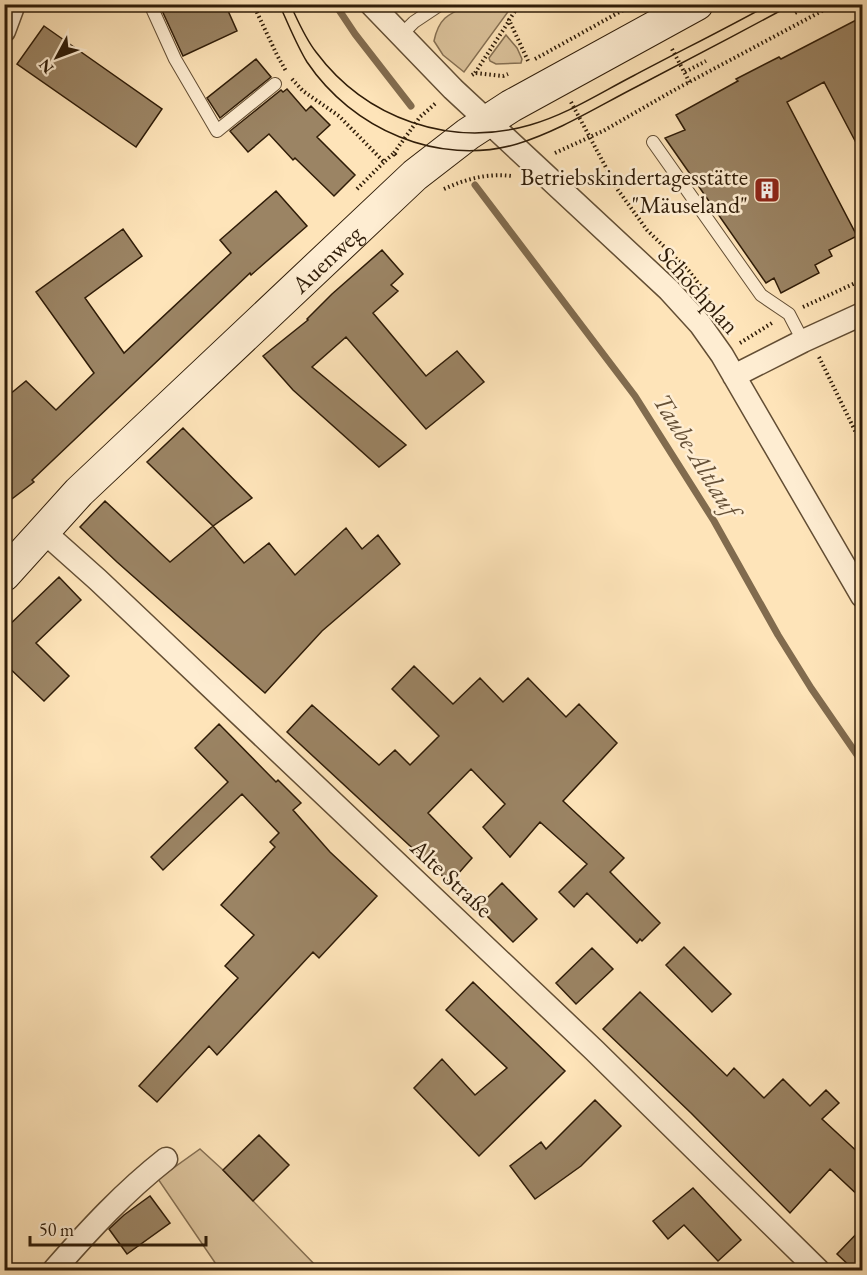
<svg xmlns="http://www.w3.org/2000/svg" width="867" height="1275" font-family="'EB Garamond',serif">
	<rect width="100%" height="100%" fill="#fee4b9"/>
	<filter id="stains"><feTurbulence type="fractalNoise" baseFrequency=".00333" numOctaves="4"/><feColorMatrix values="0 0 0 0 .2 0 0 0 0 .09 0 0 0 0 .02 0 0 0 .5 -.17"/></filter>
	<radialGradient id="worn" r=".72"><stop offset=".6" stop-color="#630" stop-opacity="0"/><stop offset="1" stop-color="#630" stop-opacity=".3"/></radialGradient>
	<path fill="#dbc29b" stroke="#856f52" stroke-width="1.5" d="M469,5H513L464,72L443,55L434,41C439,17 449,14 469,5Z
		M506,35L517,48L522,59L521,63L496,64L490,61L489,58Z
		M200,1149L223,1170L320,1270H220L158,1179Z"/>
	<g fill="none" stroke-linecap="round" stroke-linejoin="round">
		<path stroke="#816b4e" stroke-width="7" d="M335,4L355,34L411,106
			M475,185L635,396L714,521L778,635L811,688L862,762"/>
	</g>
	<path fill="#9b8464" stroke="#2f1c08" stroke-width="1.5" d="M159,4H225L237,31L183,56Z
		M862,17V154L824,82L787,102L857,236L829,250L832,256L815,265L819,273L781,293L774,278L766,283L665,138L685,130L676,115L738,81L736,79L779,57L781,59Z
		M44,26L162,109L136,147L17,64Z
		M256,59L271,77L220,118L207,98Z
		M287,89L306,111L311,106L330,125L317,137L355,175L334,196L295,158L293,160L269,134L248,152L230,131L281,90L283,92Z
		M276,191L307,226L251,275L250,273L72,442L32,480L34,482L4,505V399L26,381L56,410L94,373L36,292L123,229L142,256L85,298L124,353L231,253L220,240Z
		M382,250L403,274L391,285L398,291L373,313L426,376L457,351L484,382L426,429L346,337L312,367L406,445L379,467L293,390L263,356L308,320L307,319L332,294Z
		M183,428L252,498L213,526L147,462Z
		M105,501L170,562L213,526L244,563L269,543L295,575L346,528L362,549L378,535L400,564L322,631L265,693L117,562L80,527Z
		M59,577L81,600L36,643L69,676L44,701L4,663V630Z
		M414,666L453,704L480,678L503,702L528,678L566,717L579,704L617,743L563,801L624,858L610,872L660,923L642,941L640,939L637,943L587,893L574,907L559,892L587,864L540,822L510,857L483,827L505,804L471,769L428,813L472,858L450,883L287,732L312,705L379,765L395,750L410,765L439,736L392,689Z
		M219,724L276,782L278,780L301,803L293,810L330,852L377,896L319,958L313,952L217,1055L209,1046L157,1102L139,1086L238,978L225,966L254,935L221,905L275,847L270,842L279,833L242,794L163,870L151,857L228,782L195,748Z
		M502,883L537,919L513,942L478,907Z
		M684,947L731,994L712,1012L666,965Z
		M592,948L613,969L576,1004L556,983Z
		M473,982L565,1071L479,1156L414,1088L442,1059L475,1095L507,1068L446,1010Z
		M640,992L727,1076L734,1068L764,1098L783,1079L810,1106L826,1090L839,1103L822,1119L862,1156V1199L830,1169L790,1213L691,1113L603,1029Z
		M595,1100L621,1126L581,1166L535,1199L510,1166L541,1142L546,1149Z
		M259,1135L289,1165L253,1201L223,1170Z
		M693,1188L741,1240L718,1261L684,1225L668,1239L653,1221Z
		M150,1196L170,1223L127,1254L109,1229L124,1215Z
		M862,1228V1270H854L837,1254Z"/>
	<g fill="none" stroke-linecap="round" stroke-linejoin="round">
		<defs>
			<path id="service" d="M150,4L175,59L217,131L275,84
				M400,36L414,22L441,4
				M653,142L761,295L789,314L803,341"/>
			<path id="minor" d="M371,4L453,89L669,290L700,324L722,355L862,596
				M4,31L14,4
				M734,376L803,341L862,314
				M43,531L98,580L594,1050L818,1270
				M54,1270C89,1230 124,1192 166,1159"/>
			<g id="secondary">
				<path id="s1" d="M4,575L79,492L415,175L468,134L511,106L697,4"/>
			</g>
		</defs>
		<use href="#service" stroke="#634e34" stroke-width="14"/>
		<use href="#minor" stroke="#634e34" stroke-width="25"/>
		<use href="#secondary" stroke="#2f1c08" stroke-width="34"/>
		<path stroke="#2f1c08" stroke-width="4" stroke-dasharray="1.5 3" stroke-linecap="butt" d="M253,4L277,55L286,71
			M520,4L509,20L529,63
			M821,4L824,10
			M795,13L811,4
			M672,49L690,83
			M535,59L634,4
			M685,72L706,61
			M475,73L509,21
			M472,75L475,73L503,76L508,74
			M292,79L303,91L339,116L384,162L394,153L397,157
			M571,102L618,190L647,230L689,271L708,296
			M394,153L420,117L437,102
			M555,153L603,131L678,88L835,4
			M357,189L384,162
			M444,189C466,179 487,173 512,176
			M803,307L862,280
			M740,343L772,323
			M819,357L862,445"/>
		<use href="#service" stroke="#feedd2" stroke-width="12"/>
		<use href="#minor" stroke="#feedd2" stroke-width="22"/>
		<use href="#secondary" stroke="#feedd2" stroke-width="32"/>
		<path stroke="#2f1c08" stroke-width="1.5" d="M279,4C288,23 296,44 307,62C352,129 438,167 517,144C559,131 597,107 636,87C688,60 741,32 793,4
			M290,4C298,21 305,38 316,52C366,119 450,148 530,125C566,115 600,93 633,76C678,52 725,29 770,4"/>
	</g>
	<defs>
		<symbol id="building-square" viewBox="-11 -11 22 22"><rect x="-9" y="-9" width="18" height="18" rx="4" fill="#8f2418" stroke="#feedd2"/><path d="M-4-6H4V6H1V3H-1V6H-4ZM-2.5-4.3h1.7v1.8h-1.7ZM.8-4.3h1.7v1.8H.8ZM-2.5-1h1.7V.8h-1.7ZM.8-1h1.7V.8H.8Z" fill="#fff"/></symbol>
	</defs>
	<g fill-rule="evenodd">
		<use href="#building-square" x="752" y="175" width="30" height="30"/>
	</g>
	<g text-anchor="middle" dominant-baseline="central" stroke-width="5" stroke-linejoin="round" paint-order="stroke">
		<g font-size="24" fill="#2f1c08" stroke="#feedd2" text-anchor="end">
			<text x="748" y="176">Betriebskindertagesstätte<tspan x="748" dy="28">"Mäuseland"</tspan></text>
		</g>
		<g font-size="24" fill="#2f1c08" stroke="#feedd2">
			<text stroke="none"><textPath href="#s1" startOffset="452">Auenweg</textPath></text>
			<text transform="translate(699 290) rotate(48)">Schochplan</text>
			<text transform="translate(452 878) rotate(43)">Alte Straße</text>
		</g>
		<g font-size="26" font-style="italic" fill="#665137" stroke="#feedd2">
			<text transform="translate(697 455) rotate(58)">Taube-Altlauf</text>
		</g>
	</g>
	<rect width="867" height="1275" fill="none" stroke="#fee4b9" stroke-width="24"/>
	<rect x="6" y="6" width="855" height="1263" fill="none" stroke="#2f1c08" stroke-width="3"/>
	<rect x="12" y="12" width="843" height="1251" fill="none" stroke="#2f1c08" stroke-width="1.5"/>
	<g transform="translate(57 57) rotate(229)" stroke="#feedd2" stroke-width="4.5" paint-order="stroke">
	<path d="M0-4.5L10 22L0 15L-10 22Z" fill="#2f1c08"/>
	<text y="-9" font-size="16" font-weight="bold" text-anchor="middle" fill="#2f1c08">N</text>
	</g>
	<path d="M30 1236v9h176v-9" fill="none" stroke="#2f1c08" stroke-width="3"/>
	<text x="39" y="1236" font-size="18" fill="#2f1c08" stroke="#feedd2" stroke-width="4.5" paint-order="stroke">50 m</text>
	<rect width="100%" height="100%" filter="url(#stains)"/>
	<rect width="100%" height="100%" fill="url(#worn)"/>
</svg>
